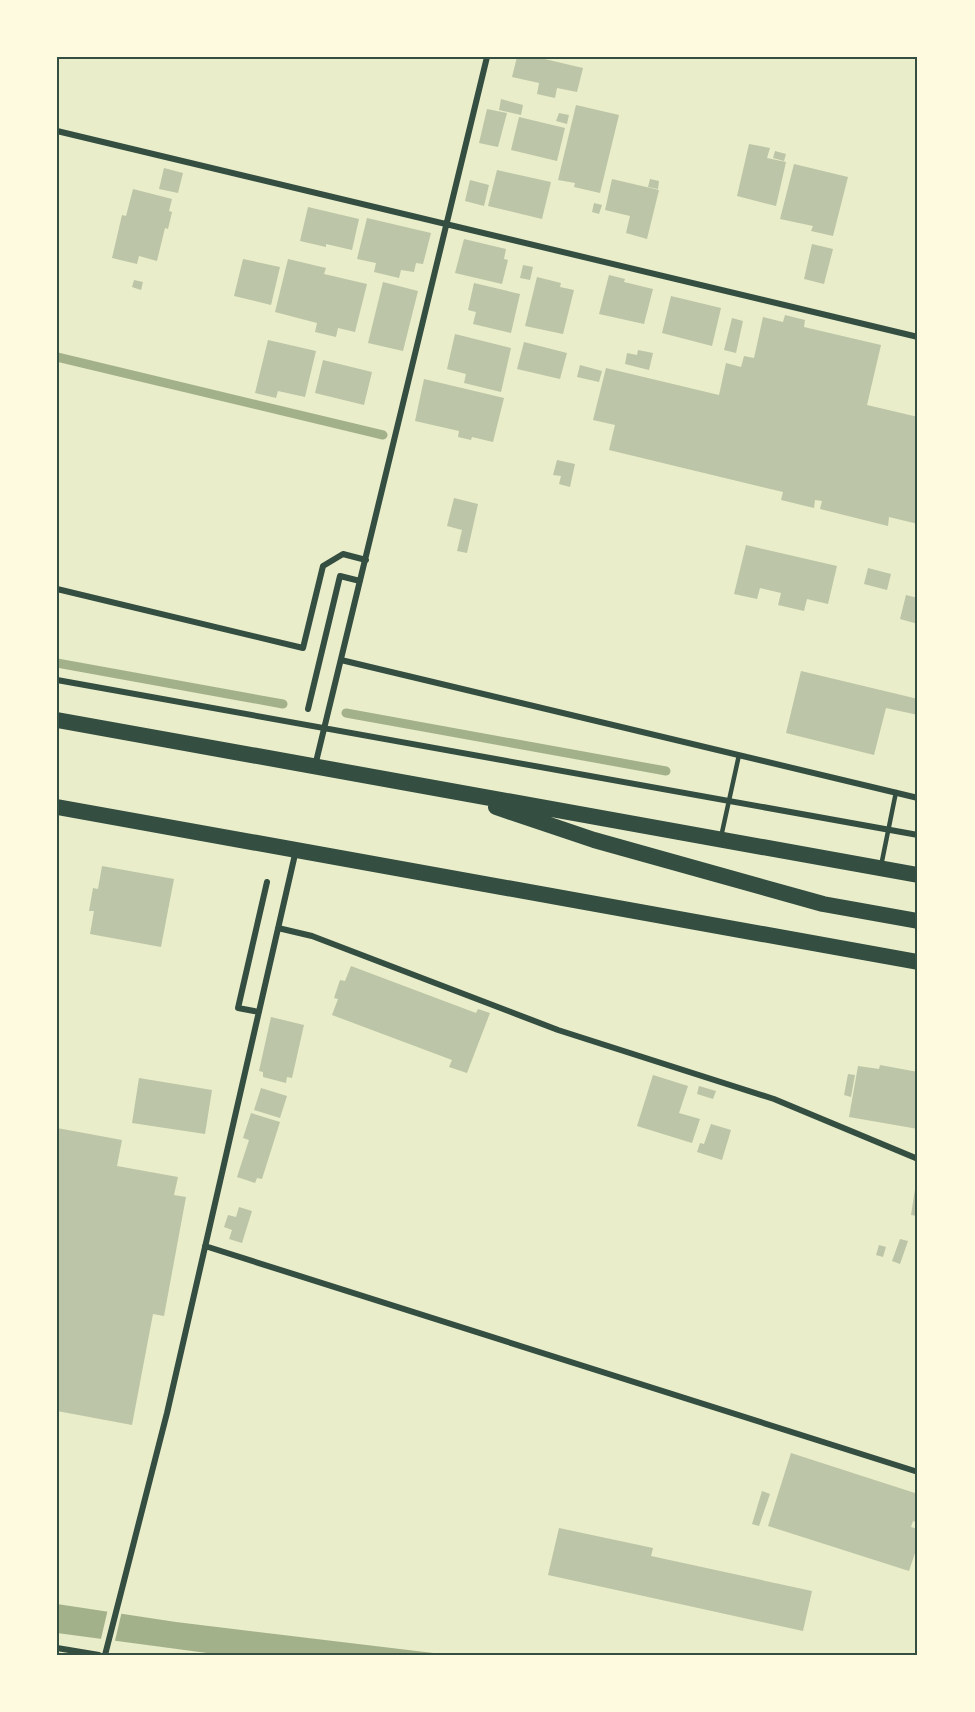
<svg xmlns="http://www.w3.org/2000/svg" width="975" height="1712" font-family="'IBM Plex Serif',serif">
	<rect width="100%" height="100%" fill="#e9edc9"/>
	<path fill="#a3b18a" d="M57,1604L176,1622L450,1655H222L57,1633Z"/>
	<path fill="#e9edc9" d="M108,1609L122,1611L114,1645L100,1643Z"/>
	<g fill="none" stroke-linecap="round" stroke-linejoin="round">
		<path stroke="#a3b18a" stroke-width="9" d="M57,357L383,435
			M57,663L283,704
			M346,713L666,771"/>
	</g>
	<path fill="#bcc5a7" d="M517,57H536L583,68L577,92L557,88L555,98L537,94L539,83L512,77Z
		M501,99L523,105L521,115L499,110Z
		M576,105L619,115L600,193L574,187L575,183L558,180Z
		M487,109L507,113L498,147L479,143Z
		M559,113L569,115L567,124L556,121Z
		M519,117L565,128L557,161L511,150Z
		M749,144L770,148L767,158L786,162L776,206L737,196Z
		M775,151L786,154L784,161L773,158Z
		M794,164L848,177L833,236L811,231L813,226L780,219Z
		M164,168L183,173L178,193L159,189Z
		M497,170L551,182L542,219L488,206Z
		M612,179L659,190L647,239L626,233L630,216L605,210Z
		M650,179L659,181L658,189L648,187Z
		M470,180L489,185L484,206L465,201Z
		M133,189L172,199L169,211L172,212L168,229L165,228L157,261L139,256L137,264L112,258L122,215L126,216Z
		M594,203L602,205L599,214L592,212Z
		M308,207L359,219L352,250L326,244V247L300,241Z
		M367,218L431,233L423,264L416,263L414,272L401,270L399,278L374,272L376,263L357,259Z
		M464,239L506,249L504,259L508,260L502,284L455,273Z
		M812,244L833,249L824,284L804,279Z
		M243,259L280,267L271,305L234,296Z
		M288,259L326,268L324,274L367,284L355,332L338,328L336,337L315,332L317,323L275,312Z
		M523,265L533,267L530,280L520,278Z
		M609,275L625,279L624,282L653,289L644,324L599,314Z
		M537,277L561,283L560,287L574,290L563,334L525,326Z
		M134,280L143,282L141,290L132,287Z
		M383,282L418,291L403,351L368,343Z
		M474,283L520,294L511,333L473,324L476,312L468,310Z
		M671,296L721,308L712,346L662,333Z
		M785,315L805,320L804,327L881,345L867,405L918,417V524L889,517L888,526L820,509L822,501L815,500L814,508L781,500L783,492L609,450L615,425L593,420L606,368L719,395L726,363L741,367L744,356L754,358L763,317L783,322Z
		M732,318L743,321L736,353L724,350Z
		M455,334L511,348L501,392L464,383L466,374L447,369Z
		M268,340L316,351L305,397L278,391L276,398L255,393Z
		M524,342L567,353L560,379L517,369Z
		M638,350L653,353L649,370L625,364L627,353L637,355Z
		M323,360L372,372L364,405L315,393Z
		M580,365L602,371L599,382L577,377Z
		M424,379L504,398L493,442L472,437L471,440L458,437L459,431L415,421Z
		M557,460L575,464L570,487L559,484L561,476L553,475Z
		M454,498L478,504L467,553L457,551L462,530L447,526Z
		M746,545L837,566L828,604L807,599L804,611L778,605L781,593L760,588L757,599L734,594Z
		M868,568L891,574L887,590L864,584Z
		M906,595L918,598V624L900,619Z
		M801,671L918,699V715L886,708L874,755L786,733Z
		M102,866L174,879L161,947L90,934L94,911H89L93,888L98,889Z
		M351,966L476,1013L478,1009L490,1013L467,1073L449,1067L452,1060L332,1015L338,999L334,998L340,980L345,981Z
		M271,1017L304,1025L292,1078L287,1077L286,1083L263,1077V1072L259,1071Z
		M880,1065L918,1072V1129L849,1117L858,1066L879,1069Z
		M848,1074L855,1075L851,1097L844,1095Z
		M653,1075L688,1086L679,1113L700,1119L692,1143L637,1126Z
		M139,1078L212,1090L205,1134L132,1123Z
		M699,1086L716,1091L713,1099L697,1094Z
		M261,1088L287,1096L280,1118L254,1110Z
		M251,1113L280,1122L262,1179L257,1178L255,1183L237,1177L249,1140L243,1138Z
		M711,1124L731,1130L722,1160L697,1152L700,1143L704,1144Z
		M57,1128L122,1140L117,1166L178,1177L174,1195L186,1197L164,1316L153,1314L132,1425L57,1411Z
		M917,1176H918V1216L911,1215Z
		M239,1207L252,1211L242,1243L229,1239L232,1230L224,1227L228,1215L236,1217Z
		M900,1239L908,1241L900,1264L892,1261Z
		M879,1245L886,1247L883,1257L876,1255Z
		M791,1453L918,1494V1523L913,1521L911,1527L918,1529V1544L909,1571L768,1526Z
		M762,1491L770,1494L759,1526L752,1524Z
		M559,1528L653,1548L651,1556L812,1591L803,1631L548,1575Z"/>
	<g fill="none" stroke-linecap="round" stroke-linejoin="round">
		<path stroke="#344e41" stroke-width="4.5" d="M721,837L739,755
			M881,866L896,792"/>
		<path stroke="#344e41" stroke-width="6" d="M57,131L918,337
			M57,589L303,648L323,566L343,554L366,560
			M341,660L918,798
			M57,680L918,835
			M308,709L340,576L360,581
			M315,766L487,57
			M278,928L312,936L558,1030L774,1099L918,1159
			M259,1012L238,1008L267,882
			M205,1246L918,1472
			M57,1648L99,1655
			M105,1655L167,1413L296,850"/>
		<path stroke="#344e41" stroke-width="16" d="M57,720L918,875
			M57,807L918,962
			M496,807L594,840L823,904L918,921"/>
	</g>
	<rect width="975" height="1712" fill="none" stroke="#fefae0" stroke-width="117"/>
	<rect x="58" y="58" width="858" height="1596" fill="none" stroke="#344e41" stroke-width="2"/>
</svg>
